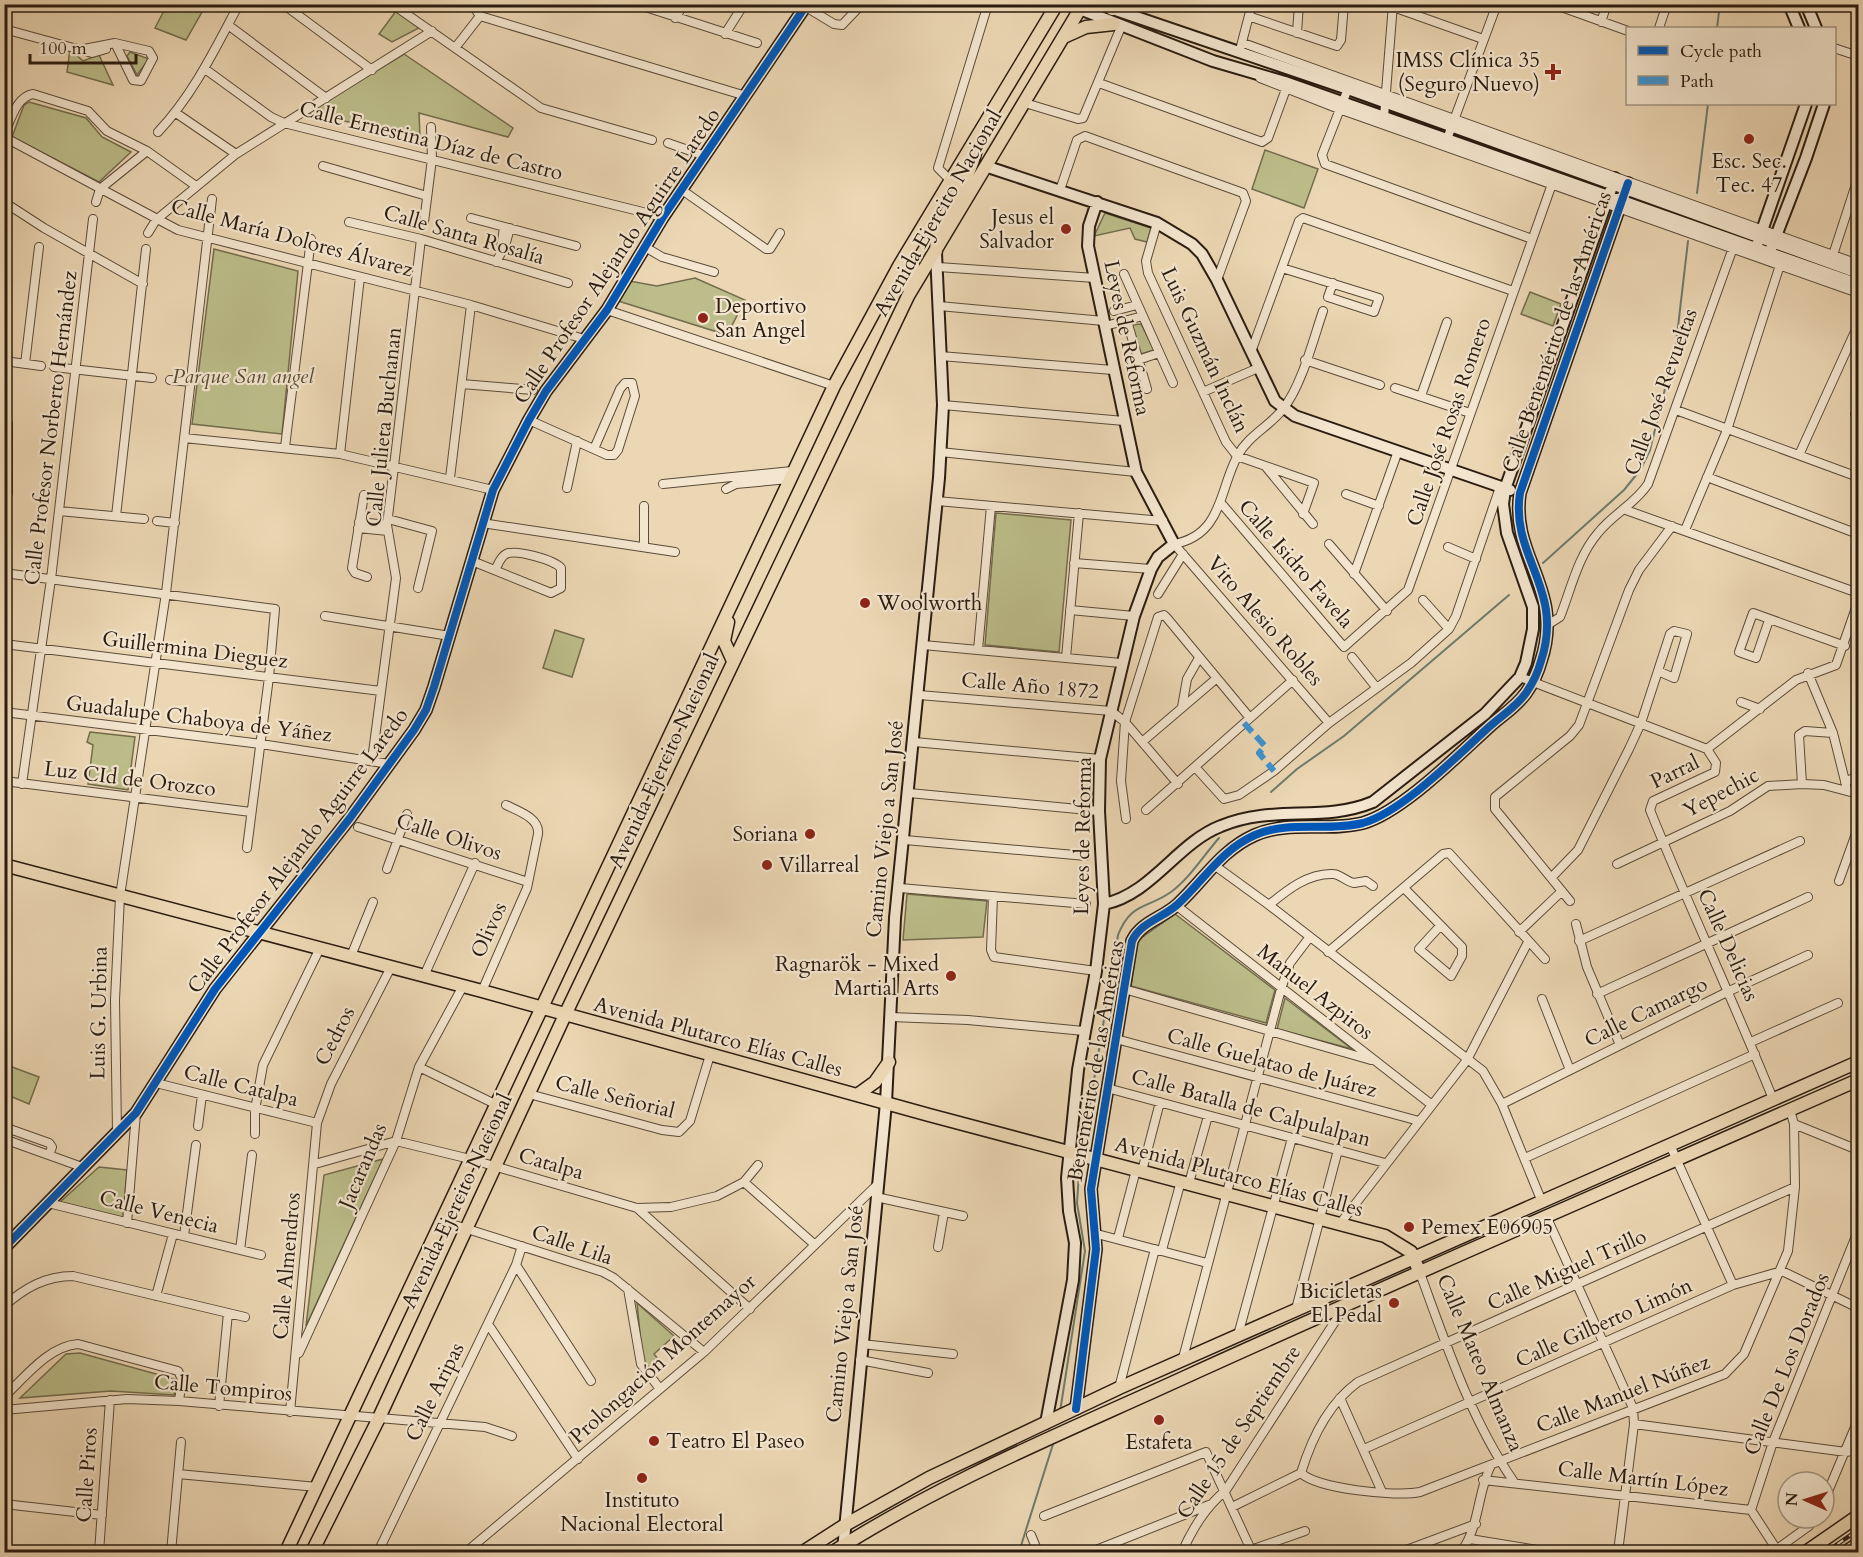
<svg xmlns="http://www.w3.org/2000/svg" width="1863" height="1557" font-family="Cardo,serif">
	<rect width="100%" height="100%" fill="#ecd7b4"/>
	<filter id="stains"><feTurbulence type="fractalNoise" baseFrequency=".00333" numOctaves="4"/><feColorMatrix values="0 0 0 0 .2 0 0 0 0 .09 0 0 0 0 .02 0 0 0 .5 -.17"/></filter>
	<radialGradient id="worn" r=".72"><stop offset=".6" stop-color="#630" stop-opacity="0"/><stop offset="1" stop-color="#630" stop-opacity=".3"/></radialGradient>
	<path fill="#bcbd8a" stroke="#736c4d" stroke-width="1.5" d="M167,5H206L186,40L155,28Z
		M396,11L419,28L392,42L379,34Z
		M70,49L83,61L99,55L113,85L67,72Z
		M130,52L149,59L137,75L127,56Z
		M404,54L513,128L508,137L419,113L420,137L306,113Z
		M29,102L86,118L102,137L131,152L99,182L12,137L24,105Z
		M1265,150L1318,169L1304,208L1252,189Z
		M1105,213L1151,228L1147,242L1135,239L1130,228L1094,236Z
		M214,249L298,271L282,434L192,424Z
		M695,278L745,300L727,335L615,300L624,280L657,286Z
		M1530,292L1561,304L1553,326L1521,314Z
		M1141,324L1154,350L1141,354L1132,325Z
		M996,513L1071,520L1059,652L985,645Z
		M555,630L584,639L572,677L543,668Z
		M90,732L135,737L128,790L88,784L93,745L87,742Z
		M907,894L987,901L983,937L903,940Z
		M1175,914L1275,990L1266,1023L1131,986L1137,941Z
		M1285,998L1352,1049L1277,1029Z
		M4,1064L39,1077L29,1104L5,1094Z
		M383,1159L306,1326L324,1175Z
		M99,1167L127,1170L123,1218L60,1202Z
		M637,1303L674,1336L654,1354L662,1364L651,1373L643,1364Z
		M80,1353L178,1380L174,1395L111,1391L20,1398L66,1354Z"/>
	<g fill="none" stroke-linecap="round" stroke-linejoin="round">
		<path stroke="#6d7b6c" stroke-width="2" d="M1717,28L1720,4
			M1697,193L1708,104
			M1543,563L1624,490L1641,469L1650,450L1676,344L1688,241
			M1271,792L1297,769L1344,736L1509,595
			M1085,1134L1118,935C1131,902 1147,909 1171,892C1189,879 1204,855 1219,838
			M1060,1412L1085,1251L1077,1203L1079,1173
			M1019,1552L1054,1441"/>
		<defs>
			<path id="street" d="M283,4L372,70
				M392,4L541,108L652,140
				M472,4L480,16L746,96
				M636,4L757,43
				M1553,4L1628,31
				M806,7L834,24L842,25L862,4
				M1393,7L1483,39
				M1251,17L1337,46L1341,40L1344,4
				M675,18L684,4
				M1601,22L1607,4
				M228,25L326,98
				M1659,28L1667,4
				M4,29L92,53L106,49
				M1297,33L1299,4
				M725,34L744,4
				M1243,43L1858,264
				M1241,46L1252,4
				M455,48L480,16
				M1834,48L1858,56
				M84,49L115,43L149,51L153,58L141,81L133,80L115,43
				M205,69L271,117L284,123L663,217
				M1260,78L1339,109L1858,293
				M1099,83L1262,142L1268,138L1286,89
				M1349,86L1322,155L1325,164L1532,239
				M1025,103L1078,119L1083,118L1121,27
				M176,113L236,154
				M1384,117L1393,4
				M158,132C193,95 215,49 239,4
				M4,134C11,120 16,97 33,94L88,111L107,131L147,151L196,186
				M4,137L178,230L471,305L584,339
				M1447,139L1497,4
				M668,143L705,156
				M323,166L427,196
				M950,180L938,168L988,4
				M682,190L766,249H770L780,233
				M1060,190L1077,140L1085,136L1243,193L1246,201L1217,280
				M4,202L44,228L143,284
				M96,202L100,189L147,151
				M471,218L576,246
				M349,222L421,239L568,283
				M424,222L432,159L431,127
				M1157,223L1146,261L1148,273L1226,442L1237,456L1314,483L1303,514
				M148,233L156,220L236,154L432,31
				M645,247L662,257L714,272
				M501,249L504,227
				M1833,255L1858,178
				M496,262L505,246L510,228
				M938,267L1095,278
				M1282,268L1379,298L1374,312L1328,297L1333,283
				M1124,274L1173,383
				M939,306L1104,321
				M607,310L834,386
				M1114,311L1137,305
				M1127,321L1147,389
				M1105,326L1143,316
				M1251,352L1299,221L1303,218L1513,291
				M940,356L1113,370
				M1138,360L1159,353
				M1305,360L1380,385
				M4,361L41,366
				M25,364L39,247
				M54,367L152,378
				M170,380L191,382
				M462,384L533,390
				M1395,388L1470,413
				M1203,392L1258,368
				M1421,396L1447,322
				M943,405L1124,421
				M1676,410L1858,477
				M1855,414L1858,416
				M4,418L8,423V493L4,503
				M529,420L607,455H614L618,450L635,396L632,383H625L620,389L594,449
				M184,438L340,454L493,490
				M285,447L311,239
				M940,452L1136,472
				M340,454L360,277
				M1799,455L1858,325
				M1266,467L1313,524
				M1707,477L1858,534
				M450,478L471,305
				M663,484L792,471
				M567,488L577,441
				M726,489L736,484L789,479
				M1346,494L1379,506
				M364,495L352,568L355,573L367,577
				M937,501L1163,521
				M1221,503L1344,647L1408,590L1552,184
				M1623,509L1858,593
				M59,511L144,519
				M116,516L146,249
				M388,519L432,531L418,588
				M157,521L175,523
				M359,522L387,525
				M482,523L675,552
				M358,528L388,531
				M1685,530L1727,430L1780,265
				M1174,544C1223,535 1219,489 1238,455C1248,436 1270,426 1283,409C1302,385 1313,340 1323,311
				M1174,544L1329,723
				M1329,544L1387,611
				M644,547V506
				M1448,547L1476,559
				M472,561L551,593L561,588V568C554,560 516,549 506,554C500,557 498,565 495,570
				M1074,563L1151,569
				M4,573L275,609L269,677L247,848
				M1354,574L1398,451
				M1158,594L1183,554
				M1423,600L1449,629
				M1070,610L1134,616
				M325,616L450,636
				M1769,620L1756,658L1739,652L1753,613L1845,646
				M1549,624L1560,617C1571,589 1578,556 1598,533C1613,514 1635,504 1648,484L1734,245
				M4,644L381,691
				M923,645L1121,663
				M978,650L991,506
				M1352,657L1376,687
				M1066,658L1079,513
				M1808,673L1833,733L1847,789
				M1520,677L1707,749
				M919,695L1111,711L1125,722L1178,784
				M1741,702L1760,709
				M1182,707L1187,679L1199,658
				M4,712L261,744L389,764
				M914,742L1100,759
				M1142,742L1217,678
				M1707,749L1716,763L1715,772L1653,801L1650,810C1689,907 1734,1002 1773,1099
				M1707,749L1796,680L1836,665L1858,602
				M372,760L396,578L387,525L421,239
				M1196,768L1224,799L1239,795L1274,771L1329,723L1411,663L1449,629L1456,616L1500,487
				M4,781L251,812
				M1845,782L1858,776
				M22,784L51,579L93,219
				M1802,784L1799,735L1805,731L1833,733
				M909,793L1099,811
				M1146,810L1293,680
				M1126,819L1121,781L1125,722L1158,617L1164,615L1167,618L1250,718
				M358,827L528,882
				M905,840L1086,856
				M1617,864L1730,811L1768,786L1802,784L1824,785L1858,794
				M1214,865L1269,905L1483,1071L1502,1104L1542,1202
				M387,869L407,814
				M1552,877L1578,850L1629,749L1641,723L1670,634L1674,631L1687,634L1674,678L1658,671
				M1839,881L1858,828
				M900,888L1086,904
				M1404,888L1462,947V956L1451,976L1419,949L1440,926
				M993,896L991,950L994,957L1096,971
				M1570,901L1495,809V797L1570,736L1579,725L1629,590L1639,570L1672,526
				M1269,905C1287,890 1308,873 1333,874C1340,874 1347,882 1354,883L1366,881L1373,886
				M1177,906L1432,1105
				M1576,924L1587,967L1620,1045
				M1519,932L1562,891
				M1579,941L1800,841
				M1328,952L1443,854L1449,853L1545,959
				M351,956L373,902
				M424,976L475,863
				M1124,989L1371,1060
				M482,991L527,888L538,834C540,818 518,811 506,805
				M1597,994L1808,897
				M1542,999L1570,1070
				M891,1017L968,1020L1084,1031
				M1116,1039L1419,1121
				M1751,1042L1838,1003
				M419,1067L495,1104
				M156,1083L317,1123
				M1107,1088L1385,1163
				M529,1094L662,1130L679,1132L690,1121L710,1055
				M1502,1104L1727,992L1808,955
				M1794,1124L1858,1150
				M198,1126L202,1095
				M4,1127L49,1143L52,1147L49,1155
				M117,1132L115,1000L120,896L166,593L212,199
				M255,1134V1110L263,1065L320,948
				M4,1139L82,1167
				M1670,1145L1733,1285
				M1525,1158L1755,1054
				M315,1164L396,1141L470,1159L637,1208L671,1207L717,1196L744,1182L758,1165
				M1142,1171L1160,1102
				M744,1182L814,1244
				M1189,1183L1208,1116
				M876,1197L963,1216
				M48,1203L261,1255
				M637,1208L750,1309
				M1547,1218L1633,1408L1634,1424L1618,1552
				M442,1221L603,1272L614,1278L704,1352
				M127,1223L136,1113
				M1339,1225L1467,1060L1528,942
				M1097,1234L1207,1263
				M184,1236L196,1145
				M1118,1238L1136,1170
				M938,1247L944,1212
				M240,1250L252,1155
				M1162,1250L1181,1181
				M516,1265L591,1381
				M1420,1273C1446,1344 1471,1420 1514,1482
				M628,1289L641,1364L660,1389
				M156,1296L173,1234
				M4,1306C25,1288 45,1276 73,1276L245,1317
				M1296,1309L1338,1150
				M488,1324L578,1459
				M1238,1335L1292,1138
				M862,1344L953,1354
				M299,1353L396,1141L419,1067L463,986
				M1183,1358L1281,989L1290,963L1309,938
				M860,1360L928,1373
				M1119,1388L1155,1249
				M4,1397C25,1377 49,1346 78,1344L178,1371L182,1379L179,1401
				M1340,1398L1382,1492
				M219,1406L228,1313
				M4,1410L127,1399L179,1401L485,1427L512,1436
				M290,1412L317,1123L331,1084L391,967
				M1634,1424L1846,1452L1858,1450
				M1364,1449L1733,1285L1782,1271L1858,1308
				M1301,1473C1318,1489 1396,1497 1420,1492L1725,1374L1744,1354L1788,1251L1795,1187L1794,1124L1790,1110
				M178,1474L317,1487
				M1483,1480L1751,1510L1777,1550
				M1824,1501L1858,1420
				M4,1504L102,1515
				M1232,1507L1301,1473C1311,1440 1329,1403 1358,1382L1795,1187
				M1751,1510L1773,1442L1858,1231
				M1044,1516L1206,1452L1252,1552
				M1031,1535L1038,1552
				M1470,1539L1550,1552
				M99,1552L110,1400
				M171,1552L181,1442
				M378,1552L516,1265L522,1246
				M466,1552L704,1352L877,1185
				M1091,1552L1209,1505
				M1182,1552C1193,1528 1205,1508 1226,1490L1345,1306
				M1245,1552L1305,1531
				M1401,1552L1476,1524
				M1461,1552C1480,1526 1477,1493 1491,1465
				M1773,1552L1809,1526L1815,1518"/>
			<path id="secondary" d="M1067,4L1213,61L1285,82L1858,284
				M1098,4L1348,89L1858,273
				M1789,4L1799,28
				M1806,4L1816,28
				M988,167L1157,223L1192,244L1202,254L1217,280L1275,401L1295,416L1510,490
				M1758,242L1806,104
				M1771,249L1806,158L1824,104
				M1104,904C1152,894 1177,843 1221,826C1274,804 1322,823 1373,802L1485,714L1520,677L1526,663L1533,629V607L1507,533L1503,504L1505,489L1615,178
				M4,1248L136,1113L215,989L350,818L414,730L426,710L434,687L493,490L529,420L546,391L607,310L663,217L807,4
				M1076,1409L1096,1249L1091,1189L1132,941C1141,922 1163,918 1178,904C1204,880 1221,850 1255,835C1289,820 1327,832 1363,823C1402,812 1458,755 1489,727C1501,716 1516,707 1526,693C1533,683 1538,672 1541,661C1565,589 1510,557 1520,493L1628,183
				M1046,1423L1073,1280L1075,1243L1069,1211L1067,1178L1078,1070L1096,971L1104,904L1099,811L1100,759L1134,616L1151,569L1158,557L1174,544L1136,472L1088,246L1089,226L1097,202
				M843,1550L886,1103L895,918L939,478L943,405L936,253"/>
			<path id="primary" d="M1109,4L1112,9
				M1066,36L1086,27L1114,24
				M936,251C937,211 973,182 977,142
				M899,266L909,263L913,265L906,286
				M728,622L724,641L733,661
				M4,865L482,991L929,1115L1385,1236L1411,1252L1420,1273
				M857,1095L875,1082L889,1062
				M286,1552L834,386L899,266L1057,4
				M312,1552L378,1420L565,1015L908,296L1083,4
				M803,1552L845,1525L929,1478L1119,1388L1858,1062
				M833,1552C942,1482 1065,1432 1183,1378C1407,1276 1633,1179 1858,1080
				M1806,1552L1858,1516
				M1846,1552L1858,1544"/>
		</defs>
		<use href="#street" stroke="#5a4b39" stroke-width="10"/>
		<use href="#secondary" stroke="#2a1c10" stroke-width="14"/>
		<use href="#primary" stroke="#2a1c10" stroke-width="15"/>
		<use href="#street" stroke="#f3e5ce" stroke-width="8"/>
		<use href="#secondary" stroke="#f3e5ce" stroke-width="10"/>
		<use href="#primary" stroke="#ecd7b4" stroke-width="12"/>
		<defs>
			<path id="rail" d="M1826,1552L1858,1530"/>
		</defs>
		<use href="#rail" stroke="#2a1c10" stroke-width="4.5"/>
		<use href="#rail" stroke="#f3e5ce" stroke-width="2" stroke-dasharray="7" stroke-linecap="butt"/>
		<path stroke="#3c94d3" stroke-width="6" stroke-dasharray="12 6" stroke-linecap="butt" d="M1244,723L1265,746L1259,753L1274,771"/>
		<defs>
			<path id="cycleway" d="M4,1248L136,1113L215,989L350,818L414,730L426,710L434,687L493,490L529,420L546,391L607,310L663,217L807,4
				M1076,1409L1096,1249L1091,1189L1132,941C1141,922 1163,918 1178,904C1204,880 1221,850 1255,835C1289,820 1327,832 1363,823C1402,812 1458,755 1489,727C1501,716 1516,707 1526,693C1533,683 1538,672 1541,661C1565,589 1510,557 1520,493L1628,183"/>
		</defs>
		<use href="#cycleway" stroke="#f3e5ce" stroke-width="11"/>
		<use href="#cycleway" stroke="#0057b8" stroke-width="8"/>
	</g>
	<g fill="#8f2418" stroke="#f3e5ce" stroke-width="2">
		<path d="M1550 63h6v6h6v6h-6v6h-6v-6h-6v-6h6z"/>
		<circle cx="1749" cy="139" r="6"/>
		<circle cx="1066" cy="229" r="6"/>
		<circle cx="703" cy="318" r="6"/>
		<circle cx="865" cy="603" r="6"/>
		<circle cx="810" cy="834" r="6"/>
		<circle cx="767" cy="865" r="6"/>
		<circle cx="951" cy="976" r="6"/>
		<circle cx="1409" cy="1227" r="6"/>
		<circle cx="1394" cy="1303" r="6"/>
		<circle cx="1159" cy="1420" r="6"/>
		<circle cx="654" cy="1441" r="6"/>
		<circle cx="642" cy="1478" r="6"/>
	</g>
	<g text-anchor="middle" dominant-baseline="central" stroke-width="4.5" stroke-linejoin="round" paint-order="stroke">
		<g font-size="21" fill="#2a1c10" stroke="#f3e5ce" text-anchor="end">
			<text x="1540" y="60">IMSS Clínica 35<tspan x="1540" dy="24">(Seguro Nuevo)</tspan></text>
			<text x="1749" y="161" text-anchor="middle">Esc. Sec.<tspan x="1749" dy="24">Tec. 47</tspan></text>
			<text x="1054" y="217">Jesus el<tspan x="1054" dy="24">Salvador</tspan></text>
			<text x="715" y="306" text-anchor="start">Deportivo<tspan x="715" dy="24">San Angel</tspan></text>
			<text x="877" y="603" text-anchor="start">Woolworth</text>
			<text x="798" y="834">Soriana</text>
			<text x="779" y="865" text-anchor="start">Villarreal</text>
			<text x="939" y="964">Ragnarök - Mixed<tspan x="939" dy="24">Martial Arts</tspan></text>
			<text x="1421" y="1227" text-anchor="start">Pemex E06905</text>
			<text x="1382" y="1291">Bicicletas<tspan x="1382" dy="24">El Pedal</tspan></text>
			<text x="666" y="1441" text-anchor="start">Teatro El Paseo</text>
			<text x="1159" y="1442" text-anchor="middle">Estafeta</text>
			<text x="642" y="1500" text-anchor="middle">Instituto<tspan x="642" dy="24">Nacional Electoral</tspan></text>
		</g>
		<g font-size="21" fill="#2a1c10" stroke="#f3e5ce">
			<text transform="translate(431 141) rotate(14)">Calle Ernestina Díaz de Castro</text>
			<text transform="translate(938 213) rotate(-60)">Avenida Ejercito Nacional</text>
			<text transform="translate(464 235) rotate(16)">Calle Santa Rosalía</text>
			<text transform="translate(292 238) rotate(15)">Calle María Dolores Álvarez</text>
			<text transform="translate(617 256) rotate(-56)">Calle Profesor Alejando Aguirre Laredo</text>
			<text transform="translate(1557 332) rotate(-71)">Calle Benemérito de las Américas</text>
			<text transform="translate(1127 338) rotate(78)">Leyes de Reforma</text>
			<text transform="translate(1205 350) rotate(65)">Luis Guzmán Inclán</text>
			<text transform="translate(1661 392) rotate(-70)">Calle José Revueltas</text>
			<text transform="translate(1449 422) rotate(-71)">Calle José Rosas Romero</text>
			<text transform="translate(384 427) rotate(-84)">Calle Julieta Buchanan</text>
			<text transform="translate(51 428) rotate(-83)">Calle Profesor Norberto Hernández</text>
			<text transform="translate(1296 564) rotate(49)">Calle Isidro Favela</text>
			<text transform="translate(1265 621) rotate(49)">Vito Alesio Robles</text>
			<text transform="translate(195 650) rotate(7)">Guillermina Dieguez</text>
			<text transform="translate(1030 686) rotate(5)">Calle Año 1872</text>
			<text transform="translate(199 719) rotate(7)">Guadalupe Chaboya de Yáñez</text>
			<text transform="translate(664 761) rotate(-65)">Avenida Ejercito Nacional</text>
			<text transform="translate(1675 772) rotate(-26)">Parral</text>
			<text transform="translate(130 779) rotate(7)">Luz CId de Orozco</text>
			<text transform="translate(1721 793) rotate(-28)">Yepechic</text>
			<text transform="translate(885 829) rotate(-84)">Camino Viejo a San José</text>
			<text transform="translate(1083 836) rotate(-89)">Leyes de Reforma</text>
			<text transform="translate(449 837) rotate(18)">Calle Olivos</text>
			<text transform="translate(298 851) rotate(-53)">Calle Profesor Alejando Aguirre Laredo</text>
			<text transform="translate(489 930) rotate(-66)">Olivos</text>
			<text transform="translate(1728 945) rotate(66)">Calle Delicias</text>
			<text transform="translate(1315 992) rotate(38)">Manuel Azpiros</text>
			<text transform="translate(1646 1012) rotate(-26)">Calle Camargo</text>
			<text transform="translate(99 1013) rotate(-89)">Luis G. Urbina</text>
			<text transform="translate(335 1036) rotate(-63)">Cedros</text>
			<text transform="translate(718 1037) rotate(15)">Avenida Plutarco Elías Calles</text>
			<text transform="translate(1096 1061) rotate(-80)">Benemérito de las Américas</text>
			<text transform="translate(1272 1063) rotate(15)">Calle Guelatao de Juárez</text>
			<text transform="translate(241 1086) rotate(14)">Calle Catalpa</text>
			<text transform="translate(615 1097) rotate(14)">Calle Señorial</text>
			<text transform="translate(1251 1108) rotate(15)">Calle Batalla de Calpulalpan</text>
			<text transform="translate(551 1164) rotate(16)">Catalpa</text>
			<text transform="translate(363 1166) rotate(-67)">Jacarandas</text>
			<text transform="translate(1239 1177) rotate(15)">Avenida Plutarco Elías Calles</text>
			<text transform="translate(457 1201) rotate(-65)">Avenida Ejercito Nacional</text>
			<text transform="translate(159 1212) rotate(14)">Calle Venecia</text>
			<text transform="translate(572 1245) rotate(19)">Calle Lila</text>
			<text transform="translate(287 1266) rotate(-85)">Calle Almendros</text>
			<text transform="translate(1567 1270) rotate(-24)">Calle Miguel Trillo</text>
			<text transform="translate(845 1314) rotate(-84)">Camino Viejo a San José</text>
			<text transform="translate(1604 1323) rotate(-24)">Calle Gilberto Limón</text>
			<text transform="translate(663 1359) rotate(-42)">Prolongación Montemayor</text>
			<text transform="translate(1480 1363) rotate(67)">Calle Mateo Almanza</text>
			<text transform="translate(1787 1364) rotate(-68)">Calle De Los Dorados</text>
			<text transform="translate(223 1388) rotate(5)">Calle Tompiros</text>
			<text transform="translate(435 1392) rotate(-64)">Calle Aripas</text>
			<text transform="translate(1623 1394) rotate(-21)">Calle Manuel Núñez</text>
			<text transform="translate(1239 1432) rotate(-56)">Calle 15 de Septiembre</text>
			<text transform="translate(87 1475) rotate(-86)">Calle Piros</text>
			<text transform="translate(1643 1479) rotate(7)">Calle Martín López</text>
		</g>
		<g font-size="21" font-style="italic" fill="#564c35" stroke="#f3e5ce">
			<text x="243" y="376">Parque San angel</text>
		</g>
	</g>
	<rect width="1863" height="1557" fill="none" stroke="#ecd7b4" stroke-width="24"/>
	<rect x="6" y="6" width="1851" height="1545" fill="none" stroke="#2a1c10" stroke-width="3"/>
	<rect x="12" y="12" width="1839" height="1533" fill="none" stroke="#2a1c10" stroke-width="1.5"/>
	<rect x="1626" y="27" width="210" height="78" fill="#f3e5ce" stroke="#a39582" stroke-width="1.5"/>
	<rect x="1638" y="46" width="30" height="9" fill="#0057b8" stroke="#a39582" stroke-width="1.5"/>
	<text x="1680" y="57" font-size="18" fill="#2a1c10">Cycle path</text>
	<rect x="1638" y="76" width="30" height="9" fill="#3c94d3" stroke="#a39582" stroke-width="1.5"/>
	<text x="1680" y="87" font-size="18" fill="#2a1c10">Path</text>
	<g transform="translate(1806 1500) rotate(273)"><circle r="28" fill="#f3e5ce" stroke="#a39582" stroke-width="1.5"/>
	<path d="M0-4.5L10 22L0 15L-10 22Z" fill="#8f2418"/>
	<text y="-9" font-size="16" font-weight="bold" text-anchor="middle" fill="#2a1c10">N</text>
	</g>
	<path d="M30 54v9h106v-9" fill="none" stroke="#2a1c10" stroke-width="3"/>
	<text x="39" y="54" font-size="18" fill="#2a1c10" stroke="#f3e5ce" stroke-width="4.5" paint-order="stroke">100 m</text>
	<rect width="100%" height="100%" filter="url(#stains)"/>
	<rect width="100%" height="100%" fill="url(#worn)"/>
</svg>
